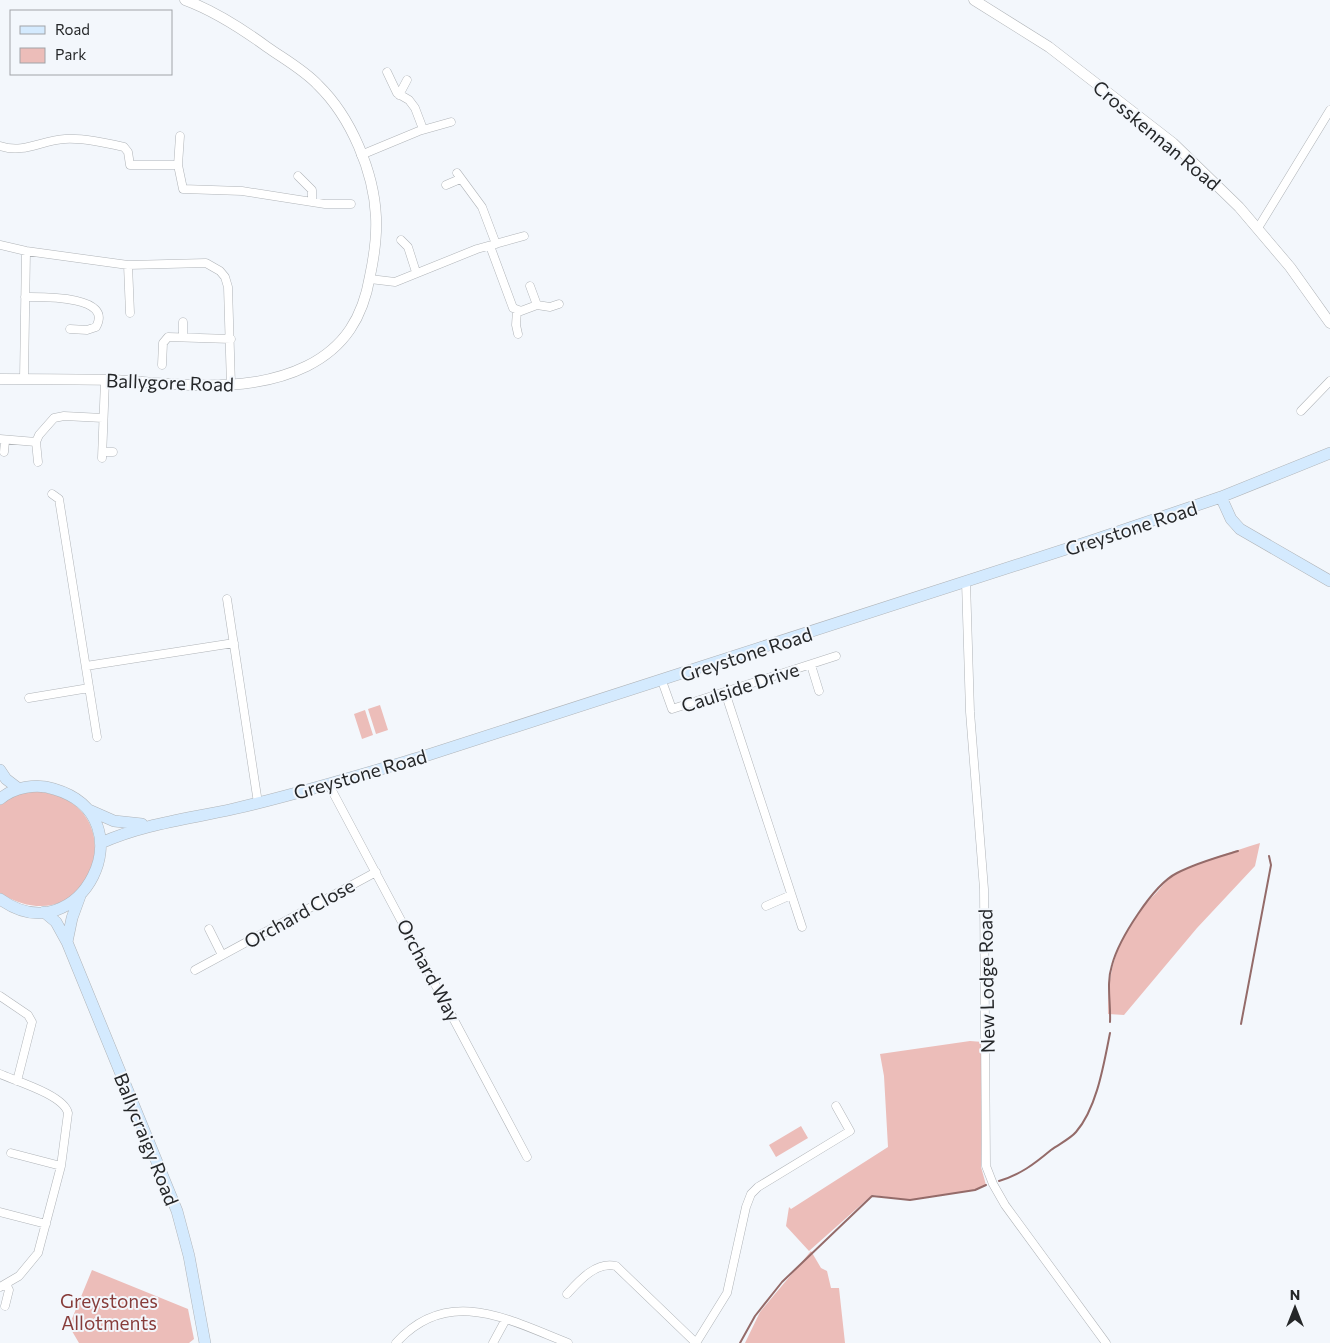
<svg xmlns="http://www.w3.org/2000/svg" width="1330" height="1343" font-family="Commissioner,sans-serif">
	<rect width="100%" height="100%" fill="#f3f7fc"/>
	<path fill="#ecbdb9" d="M380,705L388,730L376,734L368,709Z
		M365,710L373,735L362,739L354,714Z
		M29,791C141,793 96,952 0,893V805L12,796Z
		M1260,843L1255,866L1197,928L1124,1015L1108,1014C1107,963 1122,927 1158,891C1163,885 1170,876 1177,873C1203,860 1232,852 1260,843Z
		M970,1041L983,1042L981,1167L986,1185L975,1190L910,1200L872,1195L809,1251L786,1226L789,1207L791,1209L888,1147L884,1076L880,1054Z
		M801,1126L808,1138L776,1157L769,1145Z
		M811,1251L821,1268L827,1271L831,1288H839L845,1343H745L760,1312Z
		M92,1270L188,1309L194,1339L189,1343H79L69,1326Z"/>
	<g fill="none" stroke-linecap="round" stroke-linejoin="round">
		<path stroke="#946b69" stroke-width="2" d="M1110,1022C1111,1002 1106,984 1112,965C1119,939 1153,885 1177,873C1196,863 1218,857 1238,851
			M1241,1024L1271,865L1269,856
			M999,1181C1021,1174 1033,1165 1051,1150C1059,1144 1070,1139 1076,1132C1097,1108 1104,1063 1110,1033
			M740,1343L755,1316L782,1282L872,1196L910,1200L975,1190L986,1185"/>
		<defs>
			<path id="minor" d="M387,72L397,93L409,100L415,108L423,129
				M399,95L407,80
				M0,146C24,154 42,140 65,139C84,138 106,143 124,147L128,152L130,165H178L183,189L242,191L325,204H351
				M361,155L419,131L451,122
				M178,165L180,136
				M457,173L482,207L496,244
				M298,176L312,190V201
				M446,185L460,179
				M1258,228L1330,110
				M401,240L408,247L416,272
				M0,245L26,251L128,265L206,263L220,271L225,277L228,287L231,386
				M490,246L513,308L521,311L537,305L550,307L559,304
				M128,265L130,313
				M370,279L395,282L477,249L524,236
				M530,286L537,305
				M25,297C41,297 114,295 96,327L87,330L70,329
				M517,310L516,325L518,334
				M183,337V322
				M162,365L163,343L168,337L231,339
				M24,379L26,251
				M1301,411L1330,381
				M0,439L36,442
				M4,452L5,441
				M103,452H113
				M102,458L105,380
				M38,462L36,442L39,435L54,418L64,416L103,418
				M52,494L59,499L97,737
				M966,582L970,712L984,889L986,1166L993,1184L1005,1205L1106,1343
				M227,599L258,803
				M811,665L819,691
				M86,666L234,643
				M662,681L672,709L836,656
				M725,692L802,927
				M29,698L89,688
				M329,785L527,1157
				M766,906L791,895
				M209,929L222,955
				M195,970L376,872
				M0,996L28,1015L32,1022L17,1081
				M0,1074C16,1081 64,1095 68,1113L61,1166L38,1253L19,1276L0,1287
				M11,1153L61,1166
				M0,1212L46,1224
				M567,1294C579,1281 596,1261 616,1266L696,1343
				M5,1306L9,1290L6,1284
				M396,1343C448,1285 509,1320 568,1343
				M493,1343L506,1319
				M696,1343L727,1293L746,1207L751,1194L758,1187L850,1131L836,1106"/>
			<path id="tertiary" d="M974,0L1049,47L1173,143L1239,207L1290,267L1330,323
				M0,379C37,379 74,379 111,380C177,383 246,396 307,366C345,347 363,317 370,276C374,257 377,237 376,217C374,172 351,117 318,85C304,70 284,59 267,47C241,28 215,11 185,0"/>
			<path id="secondary" d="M1221,497L1231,519L1240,529L1330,581
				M0,770L6,779L19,789
				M0,799C14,787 37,783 54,789C150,817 80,957 0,899
				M89,810L114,821L142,824
				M101,843C143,824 188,819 233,809C299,794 364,774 428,755L1094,540L1221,497L1330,453
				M44,912L56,922L67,942L177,1211L189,1256L205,1343
				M67,942L72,918L80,896"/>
		</defs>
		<use href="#minor" stroke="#b0b4b8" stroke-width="9"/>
		<use href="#tertiary" stroke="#b0b4b8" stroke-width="11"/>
		<use href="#secondary" stroke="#b0b4b8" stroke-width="12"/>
		<use href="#minor" stroke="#fff" stroke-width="8"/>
		<use href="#tertiary" stroke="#fff" stroke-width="10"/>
		<use href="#secondary" stroke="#d4eafe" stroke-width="11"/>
	</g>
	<g text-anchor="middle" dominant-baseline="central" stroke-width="4" stroke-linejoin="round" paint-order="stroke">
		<g font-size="19" fill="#252729" stroke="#f3f7fc">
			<text transform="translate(1157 135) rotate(40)">Crosskennan Road</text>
			<text transform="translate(170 382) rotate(2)">Ballygore Road</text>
			<text transform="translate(1131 528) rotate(-18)">Greystone Road</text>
			<text transform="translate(746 654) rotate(-18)">Greystone Road</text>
			<text transform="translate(740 687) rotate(-18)">Caulside Drive</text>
			<text transform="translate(360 774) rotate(-16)">Greystone Road</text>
			<text transform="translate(299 913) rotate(-29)">Orchard Close</text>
			<text transform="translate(429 970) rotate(62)">Orchard Way</text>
			<text transform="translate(986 981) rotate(-91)">New Lodge Road</text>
			<text transform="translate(147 1139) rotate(68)">Ballycraigy Road</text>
		</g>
		<g font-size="19" fill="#873c3a" stroke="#f3f7fc">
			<text x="109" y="1300">Greystones<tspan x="109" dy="22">Allotments</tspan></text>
		</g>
	</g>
	<rect x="10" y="10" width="162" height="65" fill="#f3f7fc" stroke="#a1a4a8"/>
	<rect x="20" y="26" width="25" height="8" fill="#d4eafe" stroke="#a1a4a8"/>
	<text x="55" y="35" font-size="15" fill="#252729">Road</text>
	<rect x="20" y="48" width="25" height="15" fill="#ecbdb9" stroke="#a1a4a8"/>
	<text x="55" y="60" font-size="15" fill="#252729">Park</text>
	<g transform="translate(1295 1308)" stroke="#f3f7fc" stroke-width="4" paint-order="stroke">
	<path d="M0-4L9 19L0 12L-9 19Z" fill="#252729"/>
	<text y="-8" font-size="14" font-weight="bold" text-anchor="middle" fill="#252729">N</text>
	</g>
</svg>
